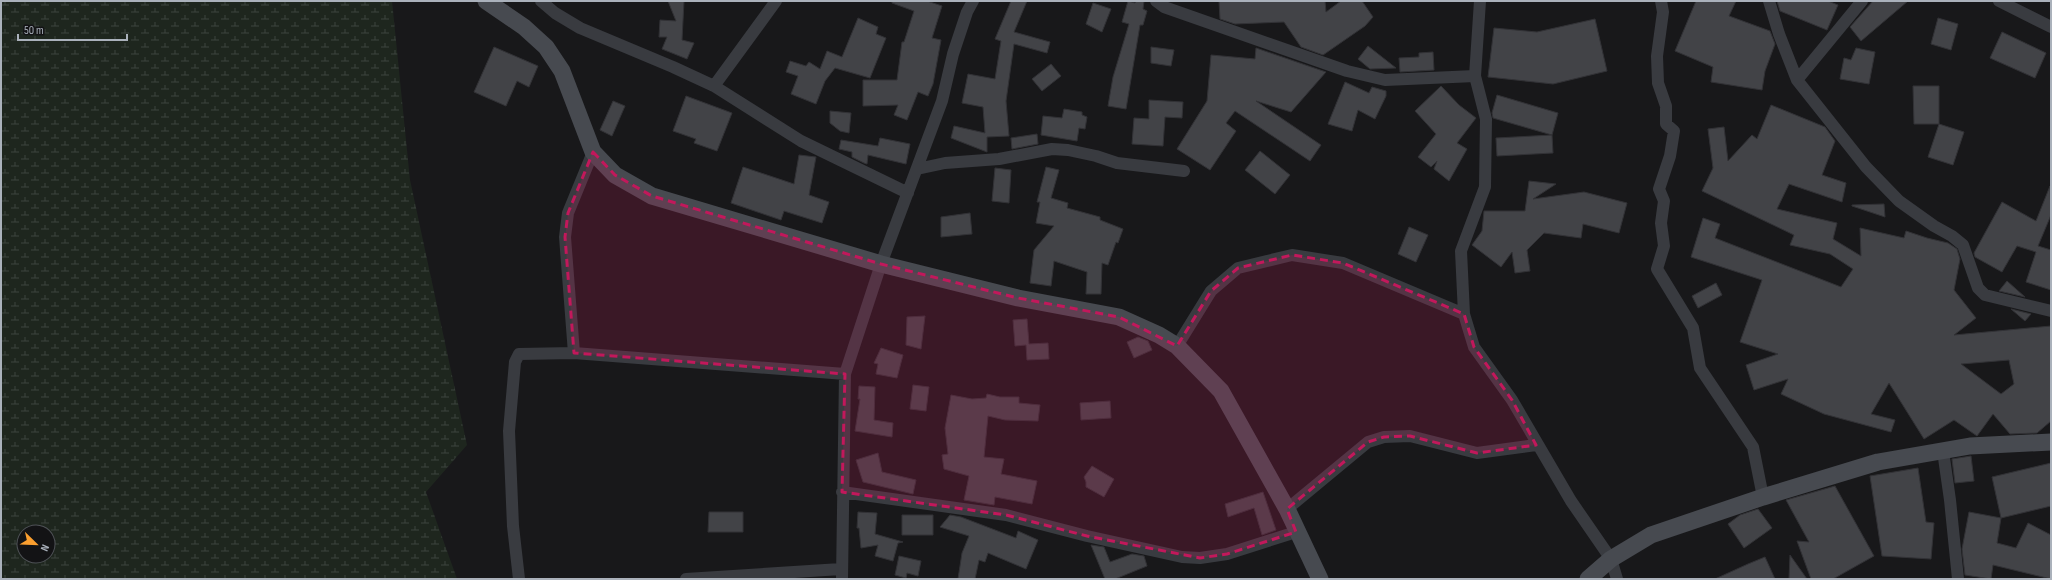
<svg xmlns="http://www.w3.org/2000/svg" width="2052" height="580" font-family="'Sofia Sans Condensed',sans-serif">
	<defs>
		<pattern id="wetland-marsh" width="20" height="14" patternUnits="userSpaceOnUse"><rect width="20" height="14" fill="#1e261e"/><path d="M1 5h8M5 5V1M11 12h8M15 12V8" fill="none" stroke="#3c433d"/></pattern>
	</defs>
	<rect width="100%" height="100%" fill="#18181a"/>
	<path fill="url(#wetland-marsh)" fill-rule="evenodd" d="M1,1H392L410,180L467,445L426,492L457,579H1ZM24,532H48V556H24Z"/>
	<path fill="#424347" stroke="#323236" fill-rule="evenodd" d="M668,1H684L682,40L694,43L687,59L662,49L667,37H659L660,20L676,21Z
		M892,1H927L942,6L932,38L941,40L933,84L928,96L918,92L907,120L894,115L898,105L863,106V80H897L902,42H904L914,11L892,3Z
		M1011,1H1027L1014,32L1050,42L1047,53L1014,44L1006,101L1009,136L987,137V152L951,138L954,126L985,133L983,107L962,103L968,74L995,79L1001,41L995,39Z
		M1128,1L1135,3L1136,1H1144L1143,9L1147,11L1143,25H1140L1126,109L1108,106L1113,77L1129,24L1122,22Z
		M1219,1H1325L1326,12L1341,1H1362L1373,17L1365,26L1323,55L1301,47L1284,22L1235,24L1220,19Z
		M1696,1H1736L1729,16L1770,31L1775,44L1765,71L1762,90L1711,82L1713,67L1675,51Z
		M1777,1H1828L1838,5L1827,30L1780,11Z
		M1873,1H1908L1861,41L1850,27Z
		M1093,3L1111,9L1102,32L1086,24Z
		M858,18L878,27L876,34L886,38L870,78L835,68L825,81L816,104L791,94L798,76L786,72L790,61L806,66L809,62L820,69L827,51L842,57Z
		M1938,18L1958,24L1951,50L1931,44Z
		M1595,19L1607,71L1553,84L1488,77L1494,28L1537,32Z
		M2002,32L2046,53L2035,78L1990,58Z
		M1368,46L1396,68L1370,69L1358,59Z
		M494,47L538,66L529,87L517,81L506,106L474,92Z
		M1151,47L1174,50L1171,66L1151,63Z
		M1256,48L1326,72L1291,112L1256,101L1321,145L1310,161L1235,111L1226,123L1236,131L1210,170L1177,149L1207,101L1211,55L1255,59Z
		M1856,48L1875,52L1869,84L1840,79L1844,58L1851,60Z
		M1433,52L1434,70L1400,72L1399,58L1419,57V53Z
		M1051,64L1061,76L1042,91L1032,79Z
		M1345,82L1369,93L1372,87L1386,91V96L1375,119L1358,110L1352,131L1328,124Z
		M1441,86L1459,105L1476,118L1457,143L1467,149L1449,181L1434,169L1437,161L1431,167L1418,157L1436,134L1415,111Z
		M1913,86H1939V124H1914Z
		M1497,95L1558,113L1552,135L1493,118L1492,113Z
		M686,96L732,113L717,151L694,143L696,139L673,131Z
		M1149,100L1183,102L1182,118L1165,117L1163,146L1132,144L1134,118L1149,119Z
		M613,101L625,106L612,136L600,130Z
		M1771,105L1825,127L1835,141L1822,175L1846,183L1842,202L1789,184L1777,209L1837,223L1833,239L1861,256L1860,228L1904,238L1906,231L1927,238L1948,243L1957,249L1960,259L1954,290L1976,318L1954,335L2051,326V421L2037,433L2010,434L1993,414L1977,436L1954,420L1924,439L1889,383L1871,414L1895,420L1891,432L1824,414L1781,394L1788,379L1754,390L1746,365L1778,354L1740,342L1762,280L1691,257L1703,218L1720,224L1715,238L1841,287L1853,269L1830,254L1790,245L1794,235L1702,191L1713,168L1708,129L1724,127L1728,161L1752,135L1757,139ZM2009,360L2014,384L2001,394L1961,364Z
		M1064,109L1082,112V115L1087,117L1085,129L1079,128L1077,141L1041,135L1043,116L1062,118Z
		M830,111L851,113L849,133L840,131L830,123Z
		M1939,124L1964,132L1953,165L1928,157Z
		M1037,134L1038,144L1012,149L1011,138Z
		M1552,135L1553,153L1497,156L1496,138Z
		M880,138L910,144L906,164L868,155L867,164L864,163L852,157V152L839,149L841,140L878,146Z
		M1260,151L1290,175L1275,194L1245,170Z
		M799,155L816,157L809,195L829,202L822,223L784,211L781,220L731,203L743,167L794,184Z
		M1046,167L1059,170L1051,198L1068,203L1067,208L1100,217V220L1123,229L1118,243L1116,242L1108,265L1102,263L1101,294H1086L1087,272L1054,261L1051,286L1030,283L1034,250L1054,226L1036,223L1040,202H1037Z
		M995,168L1011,170L1009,203L992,201Z
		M1529,181L1556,184L1533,199L1584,192L1627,203L1619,233L1583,224L1581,238L1544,233L1527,250L1530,271L1515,273L1512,252L1501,267L1472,245L1482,231L1484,211H1525Z
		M2050,186L2051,215L2038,246L2051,250V290L2026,282L2036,252L2017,246L2002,272L1975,257L1974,253L2002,202L2036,221Z
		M1884,204L1885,217L1852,206V205Z
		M970,213L972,234L941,237V217Z
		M1409,227L1428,235L1416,262L1398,254Z
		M2007,281L2025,297L1999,291Z
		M1716,283L1722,295L1698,308L1692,296Z
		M2011,309L2031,314L2025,321Z
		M925,316L921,349L906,345L907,317Z
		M1027,319L1029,344L1048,343L1049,359L1027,360L1026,345L1015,346L1013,320Z
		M1138,337L1148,341L1152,350L1134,358L1127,342Z
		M881,348L903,355L897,378L876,374L878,364L874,363Z
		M913,385L929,387L926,411L910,409Z
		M859,386L875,387L874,420L893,423L892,437L855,431L860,399H858Z
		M987,394L1000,397H1019V403L1040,405L1038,421L1005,420L988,416L984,457L1004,459L1001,474L1037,481L1032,504L995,497L994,505L964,500L969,476L944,469L942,455L948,454L945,428L951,395L972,399L986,398Z
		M1110,401L1111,418L1081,420L1080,403Z
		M878,453L882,472L916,480L913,494L863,482L856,460Z
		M1971,456L1974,481L1955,483L1952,459Z
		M2051,463V506L2001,518L1992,477Z
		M1092,466L1114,479L1104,497L1086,487V482L1084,477Z
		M1918,468L1926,522L1934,523L1931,559L1882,556L1870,476Z
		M1835,486L1874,556L1833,579H1811L1797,541L1809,542L1786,500Z
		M1263,492L1276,530L1262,535L1254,508L1228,517L1225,504Z
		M1758,509L1772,528L1744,548L1728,524L1740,515Z
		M709,512H743V532H708Z
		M858,512L877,513L875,534L903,542L898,543L893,561L875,556L878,545L861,548L859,528H857Z
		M1969,512L2001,518L1997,543L2016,548L2028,523L2051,535V579L1993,565L1991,579L1965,575L1962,549Z
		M902,515H933V535H902Z
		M950,515L961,517L1016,538L1018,531L1038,540L1026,569L988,553L985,562L979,560L975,579H958L962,553L969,536L940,527Z
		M1091,545L1104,547L1110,562L1132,554L1144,556L1147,566L1115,579H1105Z
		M1790,555L1807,579H1789Z
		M899,556L921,561L918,576L907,573L906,578L895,575Z
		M1765,557L1775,579H1715L1748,564Z"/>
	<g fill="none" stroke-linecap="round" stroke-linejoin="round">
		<path stroke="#393b40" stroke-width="12" d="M541,1L555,13L580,28L673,67L714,86L801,141L908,193
			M1156,1L1164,7L1347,71L1385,80L1475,76
			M1480,1L1475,76L1486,119L1485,187L1461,251L1464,314L1474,347L1512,400L1571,501L1611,559L1617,579
			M1661,1L1663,12L1657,56L1658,83L1666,106V124L1674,131L1670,156L1659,189L1664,201L1661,223L1664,246L1657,269L1693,328L1700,368L1753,447L1763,497
			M1769,1L1779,34L1797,80L1866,167L1899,201L1934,226L1952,236L1963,245L1978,288L1985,295L2051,311
			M1999,1L2051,27
			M1797,80L1862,1
			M714,86L776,1
			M593,152L568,213L565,237L574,353L845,374
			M917,169L945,163L999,159L1052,149L1068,150L1096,156L1117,163L1184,171
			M1177,346L1211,291L1238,268L1292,255L1343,263L1464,314
			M1943,451L1950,500L1958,579
			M842,492L1006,515L1087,536L1182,557L1200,558L1227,554L1296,532
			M1287,509L1368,442L1384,437L1410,436L1477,453L1536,445
			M519,579L513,526L509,431L515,362L519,354L574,353
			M686,579L841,569
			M842,579L845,374L881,264L942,101L953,54L967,12L973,1"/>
		<path stroke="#474a50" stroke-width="17" d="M486,1L524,27L546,47L562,71L593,152L615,175L652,196L881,264L1018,298L1119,317L1159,335L1177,346L1221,391L1287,509L1320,579
			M1588,579L1611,559L1651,535L1763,497L1878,462L1970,446L2051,442"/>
	</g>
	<path fill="#c2185b" fill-opacity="0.2" stroke="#c2185b" stroke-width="3" stroke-dasharray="8 5" stroke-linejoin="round" d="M593,152L615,175L652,196L881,264L1018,298L1119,317L1177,346L1211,291L1238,268L1292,255L1343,263L1464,314L1474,347L1512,400L1536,445L1477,453L1410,436L1384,437L1368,442L1287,509L1296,532L1227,554L1200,558L1087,536L1006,515L842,492L845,374L574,353L565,237L568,213Z"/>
	<rect width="2052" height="580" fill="none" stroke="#aab1bb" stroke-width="4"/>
	<g transform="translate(36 544) rotate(113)"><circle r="19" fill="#131315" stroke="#4f5257"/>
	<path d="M0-3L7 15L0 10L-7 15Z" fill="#fb9f2f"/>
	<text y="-6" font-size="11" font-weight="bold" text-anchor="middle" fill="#aab1bb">N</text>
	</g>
	<path d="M18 34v6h109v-6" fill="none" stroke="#aab1bb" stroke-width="2"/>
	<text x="24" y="34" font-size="12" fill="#aab1bb" stroke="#131315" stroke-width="3" paint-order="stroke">50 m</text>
</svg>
